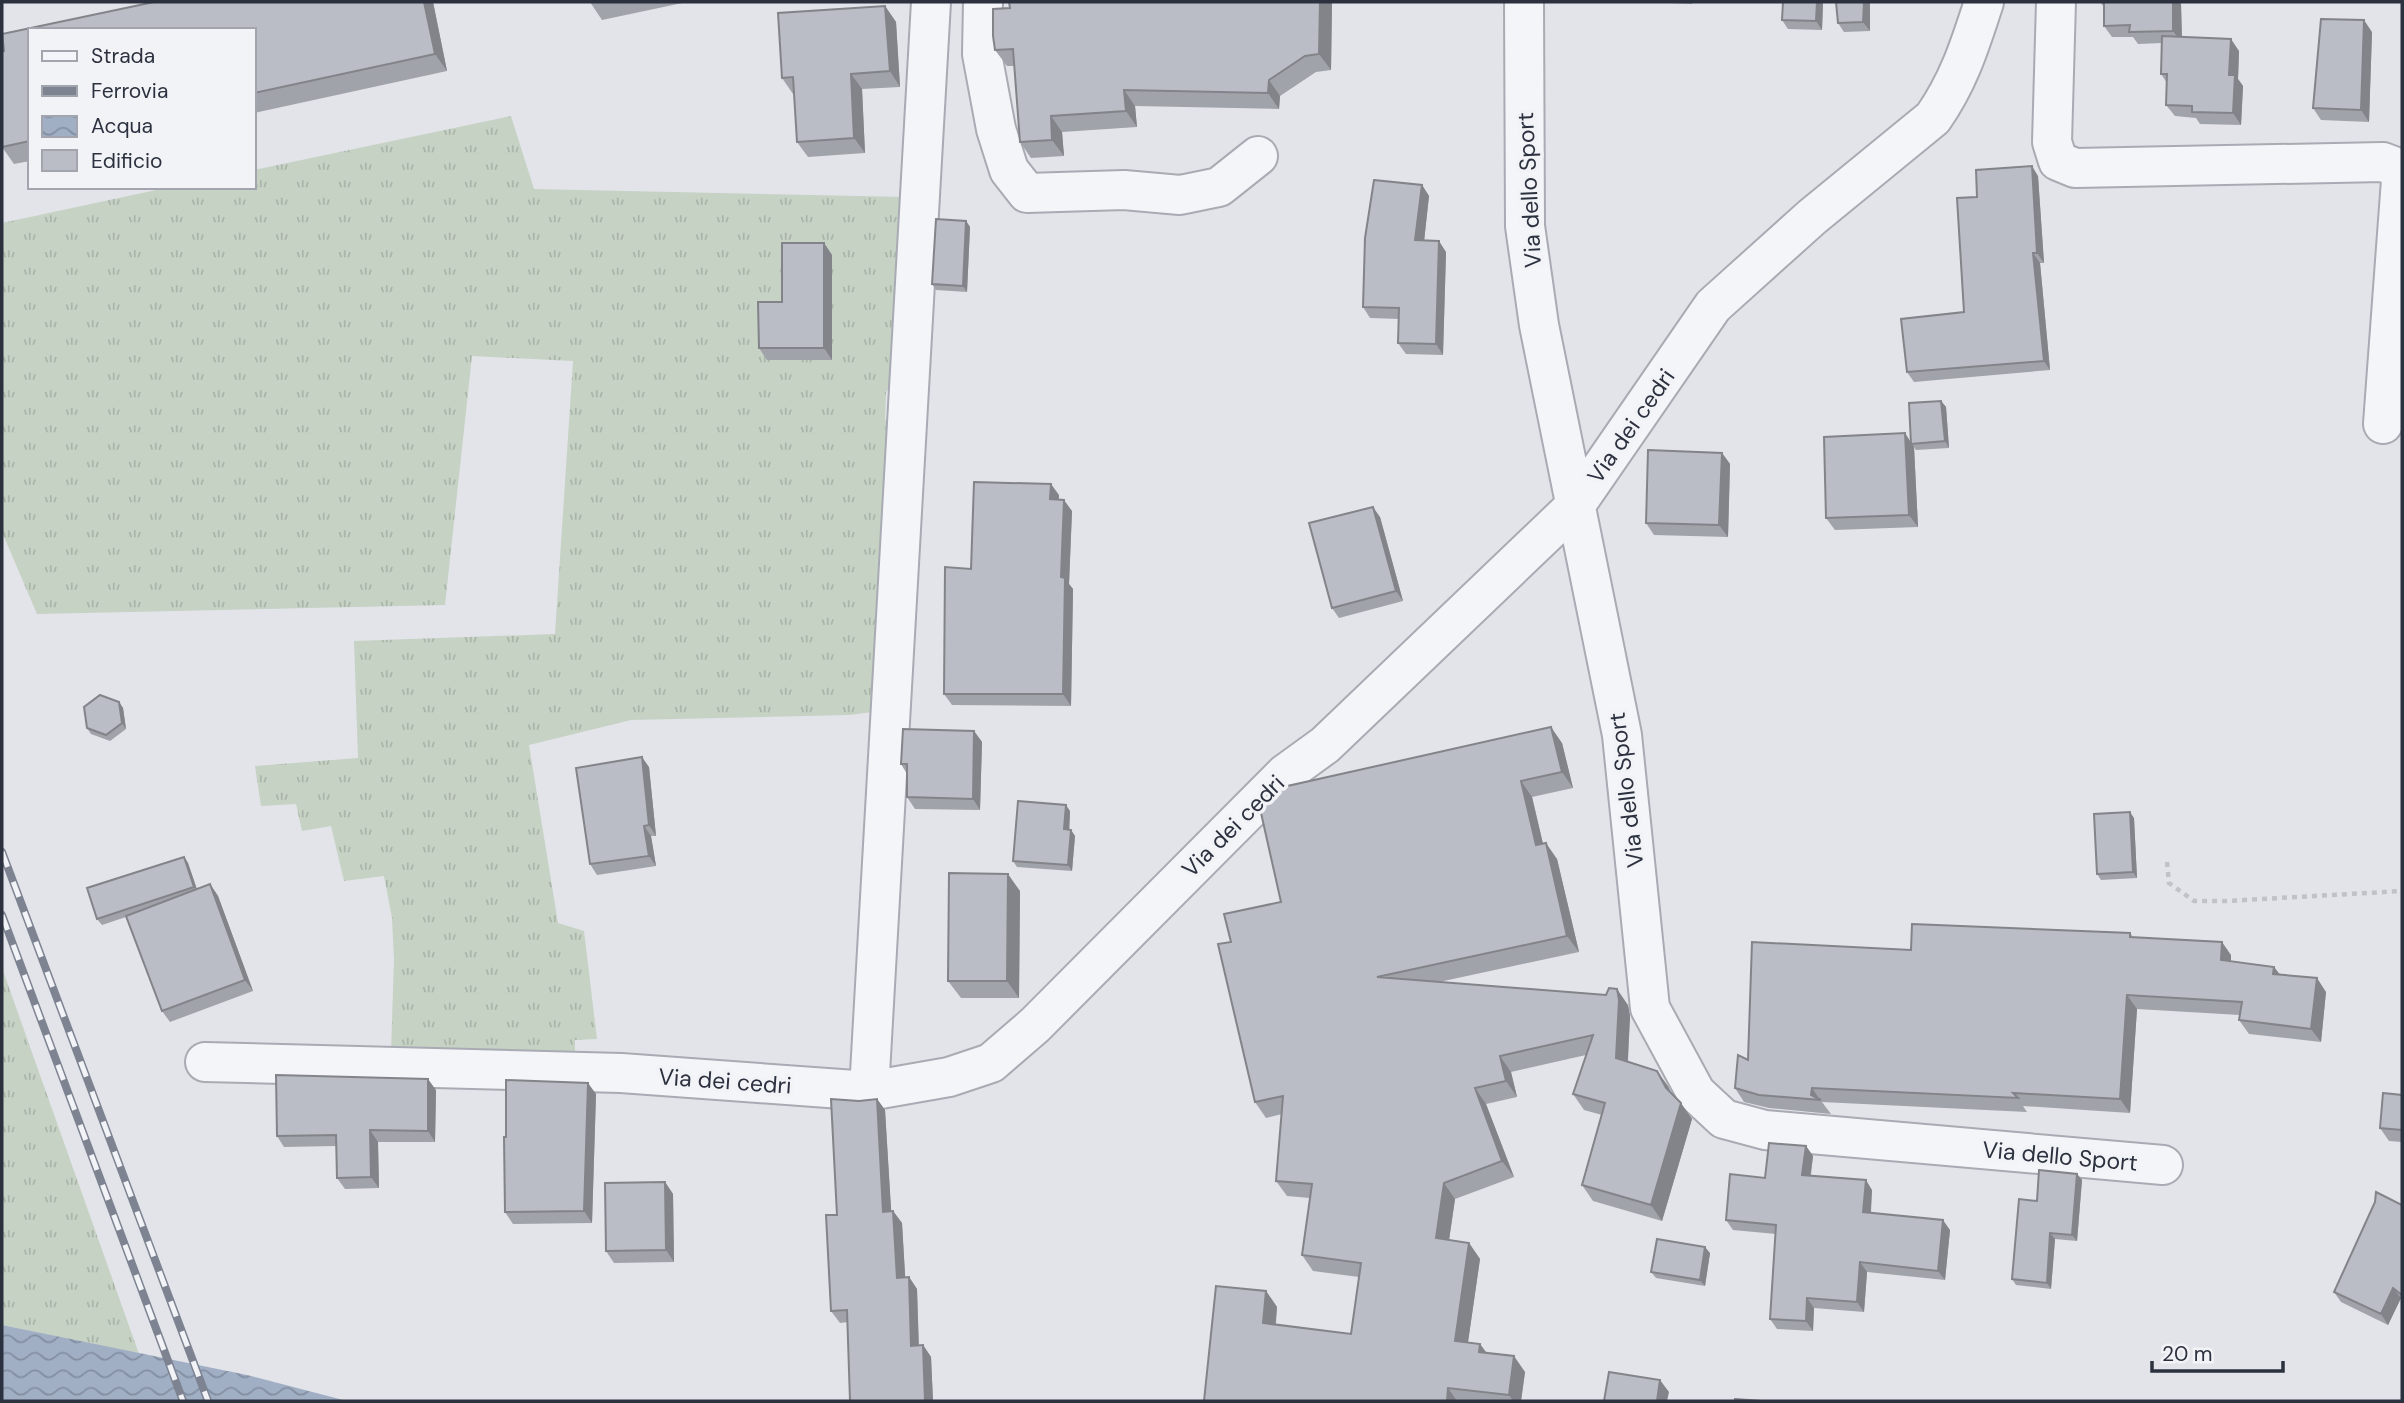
<svg xmlns="http://www.w3.org/2000/svg" width="2404" height="1403" font-family="'DM Sans',sans-serif">
	<defs>
		<pattern id="grass-tufts" width="24" height="20" patternUnits="userSpaceOnUse" patternTransform="scale(1.75)"><rect width="24" height="20" fill="#c6d2c4"/><path d="M3 7l-1-3M5 7V3M7 7l1-3M15 17l-1-3M17 17v-4M19 17l1-3" fill="none" stroke="#aab5a9"/></pattern>
		<pattern id="water-waves" width="16" height="10" patternUnits="userSpaceOnUse" patternTransform="scale(1.75)"><rect width="16" height="10" fill="#a1afc5"/><path d="M0 5q4-4 8 0t8 0" fill="none" stroke="#838fa1"/></pattern>
	</defs>
	<rect width="100%" height="100%" fill="#e2e4e9"/>
	<path fill="url(#grass-tufts)" d="M511,116L534,189L905,197L896,379L886,392L885,420L893,428L879,711L850,715L631,720L529,745L558,923L584,931L597,1039L575,1040V1060L391,1052L394,960L392,918L384,876L344,881L331,826L302,831L296,804L261,806L255,766L358,758L354,641L555,634L573,361L472,356L445,605L37,614L2,532V223L170,187H254V170Z
		M2,968L139,1354L2,1325Z"/>
	<path fill="url(#water-waves)" d="M2,1325L247,1375L347,1401H2Z"/>
	<g fill="none" stroke-linecap="round" stroke-linejoin="round">
		<defs>
			<path id="minor" d="M983,2L982,54L996,129L1009,170L1027,193L1124,190L1180,195L1219,187L1258,156
				M1524,2L1525,226L1539,325L1622,735L1650,1008L1696,1093L1724,1119L1765,1130L2163,1165
				M2056,2L2052,142L2058,161L2075,168L2383,162L2396,167L2401,180L2383,424
				M205,1062L621,1073L869,1091L949,1077L991,1063L1035,1025L1285,774L1325,745L1575,506L1713,306L1812,217L1933,118C1959,81 1970,45 1984,2
				M869,1091L931,2"/>
		</defs>
		<use href="#minor" stroke="#a8abb3" stroke-width="42"/>
		<path stroke="#c0c2c8" stroke-width="4.5" stroke-dasharray="5 5" stroke-linecap="butt" d="M2167,862L2169,883L2194,901H2227L2402,891"/>
		<use href="#minor" stroke="#f4f5f8" stroke-width="38"/>
		<defs>
			<path id="rail" d="M2,852L208,1401
				M2,915L183,1401"/>
		</defs>
		<use href="#rail" stroke="#7d8391" stroke-width="8"/>
		<use href="#rail" stroke="#f1f3f6" stroke-width="5" stroke-dasharray="16" stroke-linecap="butt"/>
	</g>
	<path fill="#a0a3a9" d="M154,2H433L447,71L254,113V30H30V161L14,164L2,147V52L4,51L2,34Z
		M590,2H687L602,20Z
		M1009,2H1332L1331,70L1316,72L1280,96L1279,109L1135,106L1137,127L1062,132L1064,156L1031,158L1020,142L1014,66H1007L995,50L1010,8Z
		M1648,2H1693L1692,4Z
		M1783,2H1823L1822,30L1788,29L1782,20Z
		M1870,2V31L1844,32L1838,23Z
		M2100,2H2180L2181,4L2182,37L2239,51L2238,79L2243,86L2241,125L2200,124L2196,118L2175,116L2166,105L2167,83L2161,74L2162,43L2138,44L2133,37H2112L2104,26V7Z
		M885,6L896,22L900,87L862,89L865,153L808,157L797,142L794,93L793,94L782,78Z
		M2372,32L2369,122L2321,120L2313,108Z
		M2038,176L2044,263H2040L2050,370L1914,382L1907,372L1964,312L1977,197Z
		M1422,185L1429,196L1424,241L1446,252L1443,355L1406,354L1398,343L1399,319L1370,318L1363,307Z
		M966,221L970,227L967,292L936,290L932,284Z
		M824,243L832,255V360H767L759,348L782,302Z
		M1941,401L1946,407L1949,448L1916,450L1914,447L1918,527L1835,530L1826,518L1911,442Z
		M1722,453L1730,464L1728,537L1654,535L1646,523Z
		M1059,495V500L1072,511L1069,584L1073,589L1071,706L952,705L944,694L971,569Z
		M1380,517L1403,601L1339,618L1332,608Z
		M119,702L123,708L126,729L110,741L91,734L87,728Z
		M974,731L982,742L980,810L915,809L907,797V774L901,764Z
		M1562,743L1573,788L1532,797L1543,844L1557,859L1579,952L1439,982L1628,1005L1630,1016L1628,1061L1657,1071L1672,1094L1692,1119L1662,1221L1593,1201L1582,1185L1602,1115L1584,1110L1573,1094L1586,1055L1511,1072L1517,1097L1486,1104L1514,1177L1455,1199L1449,1240L1469,1243L1480,1259L1468,1342L1480,1344L1487,1353L1525,1372L1521,1401H1204L1266,1291L1277,1307L1276,1324L1351,1334L1359,1277L1313,1271L1302,1255L1310,1198L1287,1196L1276,1181L1282,1114L1266,1118L1255,1102L1231,942L1281,902Z
		M649,767L656,836H651L656,866L597,875L590,864Z
		M1070,811L1069,830H1071L1075,836L1072,871L1017,867L1013,861Z
		M2134,818L2137,878L2101,880L2097,874Z
		M184,857L188,863L197,889L210,884L218,896L253,991L170,1022L162,1011L126,917L102,925L97,919Z
		M1020,891L1019,998H961L948,981Z
		M2130,933L2133,937L2231,955V962L2274,967L2280,975L2326,992L2321,1042L2249,1034L2239,1020L2240,1015L2137,1009L2130,1113L2023,1106L2027,1112L1822,1102L1831,1114L1769,1108L1744,1102L1735,1088L1748,1060L1911,950Z
		M436,1090L435,1142H378L379,1188L345,1189L337,1178L336,1146L284,1147L277,1136Z
		M596,1094L592,1223L513,1224L505,1212L506,1137Z
		M2402,1095V1142L2389,1141L2380,1128Z
		M877,1099L885,1110L891,1211H893L902,1223L905,1277H909L917,1289L919,1346L923,1345L931,1357L933,1401H850L848,1322L840,1323L831,1311L837,1215L859,1101Z
		M1806,1146L1813,1156L1811,1175L1872,1190L1871,1213L1950,1230L1945,1280L1867,1272L1864,1312L1814,1308L1813,1331L1777,1329L1770,1319L1776,1234L1733,1230L1726,1220L1765,1178Z
		M2077,1174L2082,1180L2077,1241L2055,1239L2051,1289L2016,1285L2012,1279L2037,1201Z
		M665,1182L673,1194L674,1262L614,1263L606,1251Z
		M2375,1202L2402,1205V1300L2401,1298L2388,1325L2341,1302L2334,1292Z
		M1710,1253L1705,1286L1656,1278L1651,1272Z"/>
	<path fill="#82848a" d="M424,2H433L447,71L435,54Z
		M1320,2H1332L1331,70L1319,54Z
		M1817,2H1823L1822,30L1816,21Z
		M1864,2H1870V31L1863,22Z
		M2173,2H2180L2181,4L2182,43L2173,31Z
		M885,6L896,22L900,87L890,71Z
		M2364,20L2372,32L2369,122L2361,110Z
		M2231,39L2239,51L2238,79L2243,86L2241,125L2233,113L2229,75Z
		M851,74L862,89L865,153L854,138Z
		M1269,80L1280,96L1279,109L1268,93Z
		M1124,90L1135,106L1137,127L1126,111Z
		M1051,116L1062,132L1064,156L1052,140Z
		M2032,166L2038,176L2044,263L2037,253Z
		M1422,185L1429,196L1423,251L1415,240Z
		M966,221L970,227L967,292L963,286Z
		M1439,241L1446,252L1443,355L1436,344Z
		M824,243L832,255V360L824,348Z
		M2033,253L2040,263L2050,370L2044,361Z
		M1941,401L1946,407L1949,448L1945,441Z
		M1905,433L1914,447L1918,527L1909,515Z
		M1722,453L1730,464L1728,537L1719,525Z
		M1051,484L1059,495L1058,511L1050,499Z
		M1064,500L1072,511L1069,584L1073,589L1071,706L1063,694L1061,577Z
		M1373,507L1380,517L1403,601L1396,591Z
		M119,702L123,708L126,729L122,723Z
		M1551,727L1562,743L1573,788L1562,772Z
		M974,731L982,742L980,810L973,799Z
		M642,757L649,767L656,836L649,825Z
		M1521,781L1532,797L1547,861L1536,845Z
		M1066,805L1070,811L1069,835L1064,829Z
		M2130,812L2134,818L2137,878L2133,872Z
		M644,826L651,836L656,866L649,856Z
		M1071,830L1075,836L1072,871L1068,865Z
		M1546,843L1557,859L1579,952L1567,936Z
		M184,857L188,863L198,893L194,887Z
		M1008,874L1020,891L1019,998L1007,981Z
		M210,884L218,896L253,991L245,980Z
		M2222,942L2231,955V974L2221,960Z
		M2274,967L2284,980L2273,974Z
		M2317,978L2326,992L2321,1042L2311,1029Z
		M1617,989L1628,1005L1630,1016L1627,1074L1616,1058Z
		M2127,995L2137,1009L2130,1113L2120,1099Z
		M1500,1056L1511,1072L1517,1097L1506,1081Z
		M1657,1071L1668,1086L1677,1104L1666,1088Z
		M428,1079L436,1090L435,1142L428,1131Z
		M588,1083L596,1094L592,1223L584,1211Z
		M1475,1088L1486,1104L1514,1177L1502,1161Z
		M1812,1088L1820,1100L1811,1095Z
		M877,1099L885,1110L892,1224L883,1212Z
		M1681,1103L1692,1119L1662,1221L1651,1205Z
		M370,1130L378,1142L379,1188L371,1177Z
		M1806,1146L1813,1156L1809,1185L1802,1175Z
		M2077,1174L2082,1180L2077,1241L2072,1235Z
		M1866,1180L1872,1190L1870,1222L1863,1212Z
		M665,1182L673,1194L674,1262L666,1250Z
		M1444,1183L1455,1199L1447,1254L1436,1238Z
		M893,1211L902,1223L906,1290L897,1278Z
		M1943,1220L1950,1230L1945,1280L1938,1271Z
		M2050,1233L2055,1239L2051,1289L2047,1283Z
		M1469,1243L1480,1259L1466,1356L1455,1341Z
		M1705,1247L1710,1253L1705,1286L1700,1280Z
		M1860,1262L1867,1272L1864,1312L1857,1302Z
		M909,1277L917,1289L919,1358L911,1346Z
		M2393,1288L2401,1298L2388,1325L2381,1314Z
		M1266,1291L1277,1307L1274,1339L1263,1323Z
		M1807,1298L1814,1308L1813,1331L1806,1321Z
		M1480,1344L1491,1360L1479,1352Z
		M923,1345L931,1357L933,1401H925Z
		M1514,1356L1525,1372L1521,1401H1513L1509,1395Z
		M1660,1380L1669,1392L1667,1401H1657Z
		M1448,1388L1457,1401H1447Z"/>
	<path fill="#babdc5" stroke="#82848a" stroke-width="2" d="M154,2H424L435,54L254,93V30H30V141L2,147V52L4,51L2,34Z
		M1009,2H1320L1319,54L1305,56L1269,80L1268,93L1124,90L1126,111L1051,116L1052,140L1020,142L1013,49L995,50L993,36V9L1010,8Z
		M1783,2H1817L1816,21L1782,20Z
		M1836,2H1864L1863,22L1838,23Z
		M2104,2H2173V31L2129,32L2130,25L2104,26Z
		M885,6L890,71L851,74L854,138L797,142L793,77L782,78L778,13Z
		M2321,19L2364,20L2361,110L2313,108Z
		M2162,36L2231,39L2229,75H2235L2233,113L2192,112V106L2166,105L2167,74H2161Z
		M2032,166L2037,253H2033L2044,361L1907,372L1901,319L1964,312L1957,198L1977,197L1976,170Z
		M1374,180L1422,185L1415,240L1439,241L1436,344L1398,343L1399,308L1363,307L1365,238Z
		M936,219L966,221L963,286L932,284Z
		M782,243H824V348H759L758,302H782Z
		M1941,401L1945,441L1911,444L1909,403Z
		M1905,433L1909,515L1826,518L1824,437Z
		M1648,450L1722,453L1719,525L1646,523Z
		M974,482L1051,484L1050,499L1064,500L1061,577L1065,578L1063,694H944L945,567L971,569Z
		M1373,507L1396,591L1332,608L1309,523Z
		M100,695L119,702L122,723L106,735L87,728L84,707Z
		M1551,727L1562,772L1521,781L1536,845L1546,843L1567,936L1377,977L1606,995L1609,988L1617,989L1619,1000L1616,1058L1657,1071L1666,1088L1681,1103L1651,1205L1582,1185L1605,1103L1573,1094L1593,1035L1500,1056L1506,1081L1475,1088L1502,1161L1444,1183L1436,1238L1469,1243L1455,1341L1480,1344L1479,1352L1514,1356L1509,1395L1448,1388L1447,1401H1204L1216,1286L1266,1291L1263,1323L1351,1334L1361,1263L1302,1255L1312,1184L1276,1181L1283,1096L1255,1102L1218,944L1231,942L1224,914L1281,902L1259,804L1274,789Z
		M903,729L974,731L973,799L907,797V764H901Z
		M642,757L649,825L644,826L649,856L590,864L576,768Z
		M1018,801L1066,805L1064,829L1071,830L1068,865L1013,861Z
		M2130,812L2133,872L2097,874L2094,814Z
		M184,857L194,887L97,919L87,888Z
		M949,873L1008,874L1007,981H948Z
		M210,884L245,980L162,1011L126,916Z
		M1912,924L2130,933V937L2222,942L2221,960L2274,967L2273,974L2317,978L2311,1029L2239,1020L2242,1002L2127,995L2120,1099L2013,1093L2018,1098L1812,1088L1811,1095L1821,1100L1759,1095L1735,1088L1738,1055L1748,1060L1752,942L1911,950Z
		M276,1075L428,1079V1131L370,1130L371,1177L337,1178L336,1135L277,1136Z
		M506,1080L588,1083L584,1211L505,1212L504,1137H506Z
		M2383,1093L2402,1095V1130L2380,1128Z
		M831,1099L859,1101L877,1099L883,1212L893,1211L897,1278L909,1277L911,1346L923,1345L925,1401H850L847,1310L831,1311L826,1215H837Z
		M1769,1143L1806,1146L1802,1175L1866,1180L1863,1212L1943,1220L1938,1271L1860,1262L1857,1302L1807,1298L1806,1321L1770,1319L1776,1225L1726,1220L1730,1174L1765,1178Z
		M2039,1170L2077,1174L2072,1235L2050,1233L2047,1283L2012,1279L2019,1199L2037,1201Z
		M665,1182L666,1250L606,1251L605,1183Z
		M2376,1192L2402,1205V1295L2393,1288L2381,1314L2334,1292L2375,1202Z
		M1657,1239L1705,1247L1700,1280L1651,1272Z
		M1609,1372L1660,1380L1657,1401H1604Z
		M1735,1399L1762,1401H1735Z"/>
	<g text-anchor="middle" dominant-baseline="central" stroke-width="7" stroke-linejoin="round" paint-order="stroke">
		<g font-size="23" fill="#2c313f" stroke="#f1f3f6">
			<text transform="translate(1529 190) rotate(-93)">Via dello Sport</text>
			<text transform="translate(1631 426) rotate(-55)">Via dei cedri</text>
			<text transform="translate(1626 790) rotate(-97)">Via dello Sport</text>
			<text transform="translate(1233 826) rotate(-45)">Via dei cedri</text>
			<text transform="translate(725 1081) rotate(4)">Via dei cedri</text>
			<text transform="translate(2060 1156) rotate(5)">Via dello Sport</text>
		</g>
	</g>
	<rect width="2404" height="1403" fill="none" stroke="#2c313f" stroke-width="7"/>
	<rect x="28" y="28" width="228" height="161" fill="#f1f3f6" stroke="#a2a5ad" stroke-width="2"/>
	<rect x="42" y="51" width="35" height="10" fill="#f4f5f8" stroke="#a2a5ad" stroke-width="2"/>
	<text x="91" y="63" font-size="21" fill="#2c313f">Strada</text>
	<rect x="42" y="86" width="35" height="10" fill="#7d8391" stroke="#a2a5ad" stroke-width="2"/>
	<text x="91" y="98" font-size="21" fill="#2c313f">Ferrovia</text>
	<rect x="42" y="116" width="35" height="21" fill="url(#water-waves)" stroke="#a2a5ad" stroke-width="2"/>
	<text x="91" y="133" font-size="21" fill="#2c313f">Acqua</text>
	<rect x="42" y="150" width="35" height="21" fill="#babdc5" stroke="#a2a5ad" stroke-width="2"/>
	<text x="91" y="168" font-size="21" fill="#2c313f">Edificio</text>
	<path d="M2152 1361v10h131v-10" fill="none" stroke="#2c313f" stroke-width="3.5"/>
	<text x="2162" y="1361" font-size="21" fill="#2c313f" stroke="#f1f3f6" stroke-width="5" paint-order="stroke">20 m</text>
</svg>
